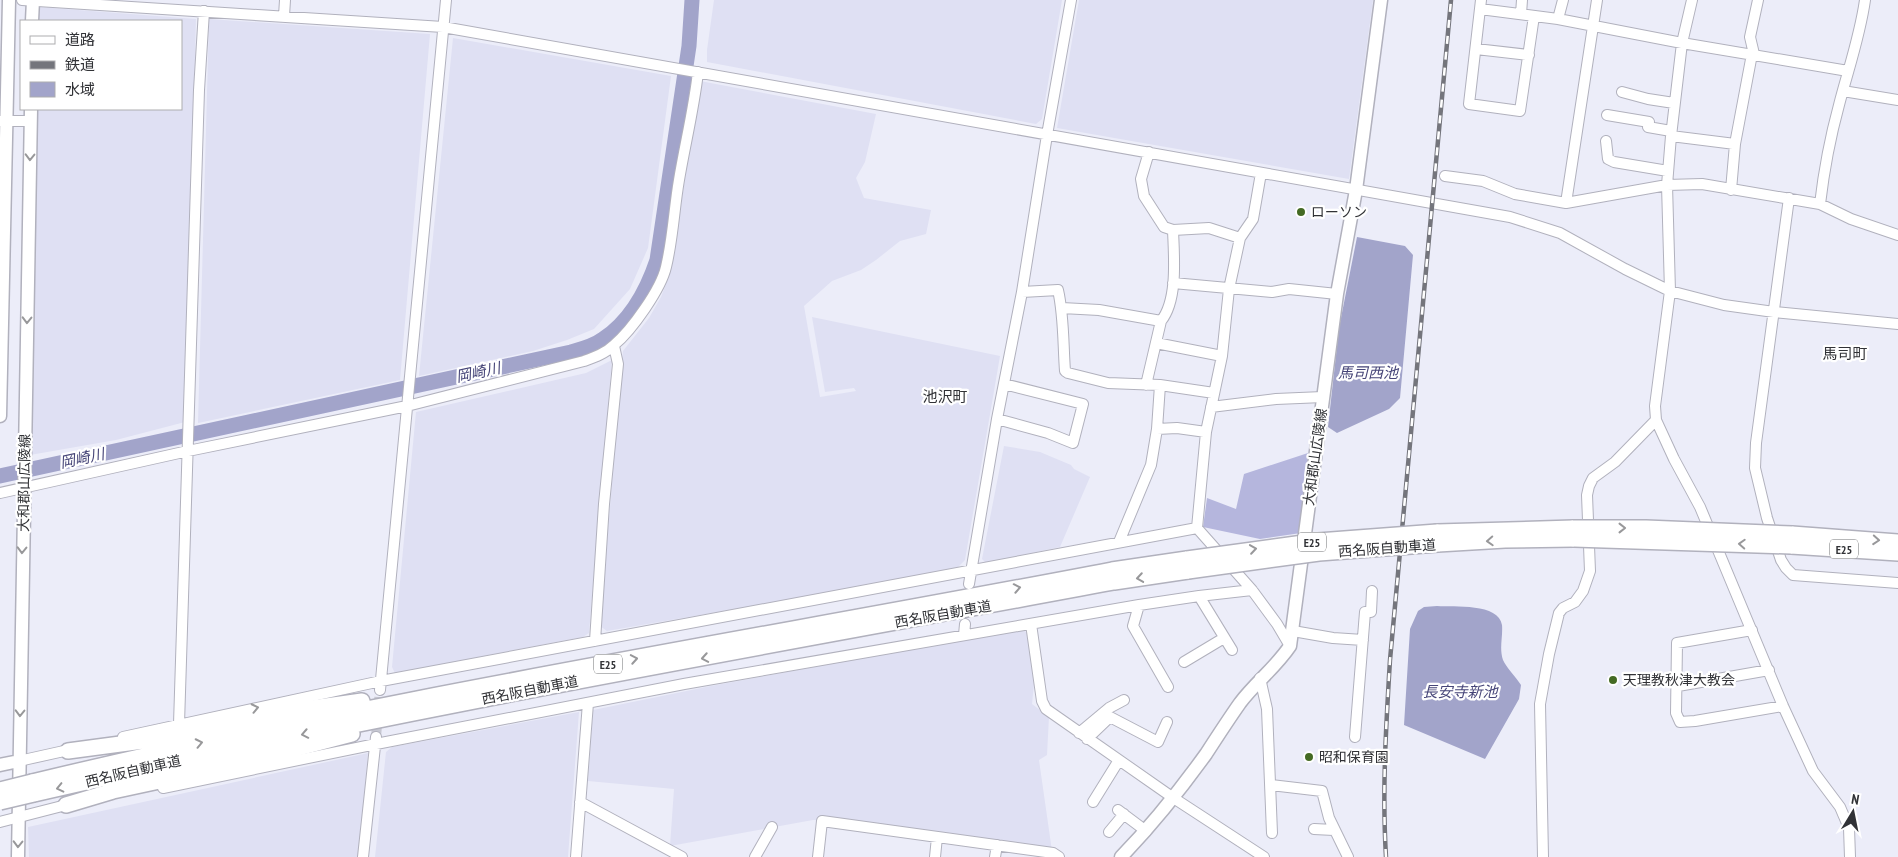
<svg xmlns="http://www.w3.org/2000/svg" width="1898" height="857" font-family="'PT Sans Narrow','Noto Sans JP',sans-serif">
	<rect width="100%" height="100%" fill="#ecedf9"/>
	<path fill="#dfe0f3" d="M714,0H1062L1042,119L1036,124L707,62V50Z
		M1079,0H1373L1349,179L1057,128Z
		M39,7L196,19L185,422L116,440L30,455L37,109H181V21H39Z
		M209,19L430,34L400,380L198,423Z
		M453,38L671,76L648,248L630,289L594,329L567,340L533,351L419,376Z
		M700,81L876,114L865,162L856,178L864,198L931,210L926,234L900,241L876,260L861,270L832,281L804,306L820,397L856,391L854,388L825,392L812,317L1000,356L965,560L958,567L863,587L607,631L600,626L623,351L649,318L661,297L667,281L673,258Z
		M612,360L589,633L583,637L395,673L392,667L416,412L586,373Z
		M1004,446L1040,452L1071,465L1074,469L1090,477L1060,547L986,563L982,559Z
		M1021,629L1030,634L1035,674L1032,704L1049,717L1047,755L1039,760L1052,851L840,821L813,820L670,846L674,789L588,781L593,710L711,686Z
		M579,712L568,857H375L386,752L392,747Z
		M368,753L359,857H29L28,827Z"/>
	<path fill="#b5b6dd" d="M1308,453L1301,533L1260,539L1203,527L1207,498L1236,509L1244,474Z"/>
	<path fill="#a2a4ca" d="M1357,237L1405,246L1413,255L1400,398L1389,409L1337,433L1328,427L1339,328Z
		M1437,606C1454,607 1499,603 1502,625C1503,637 1499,648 1503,660C1506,667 1516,677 1521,685L1519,699L1485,759L1404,725L1410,629L1418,611L1424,607Z"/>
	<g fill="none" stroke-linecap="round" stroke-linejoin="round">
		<path stroke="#a2a4ca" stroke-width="15" d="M0,476L571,352C582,349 594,346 603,339C630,321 647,290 657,260L689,46L692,0"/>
		<path stroke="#c7c8d2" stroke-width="10" stroke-dasharray="10 5" stroke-linecap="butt" d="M376,737L380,690"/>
		<defs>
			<path id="minor" d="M22,0L443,27L1510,217L1560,233L1625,269L1670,291L1724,305L1774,312L1898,324
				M1481,0L1469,104L1520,111L1534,16
				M1692,0L1682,43L1671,136L1667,185L1670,291L1655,406L1656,420L1674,459L1700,507L1783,706L1813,771L1840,807L1849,828L1850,857
				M1480,9L1558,19L1682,43L1848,71
				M1521,14L1522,0
				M284,16L285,0
				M1558,19L1563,0
				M1476,49L1529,55
				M1754,54L1750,37L1758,0
				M1843,91L1898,100
				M1622,92L1648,99L1674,103
				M1607,115L1649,122L1648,127L1671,131
				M0,121H30
				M1671,136L1735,144
				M1606,141L1608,159L1614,162L1668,171
				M1261,173L1253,219L1240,238L1229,289L1222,356L1206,432L1197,528L1252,590L1277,624L1290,646
				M1445,176L1483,181L1515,194L1566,203L1667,185L1702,184L1820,204L1851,219L1898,235
				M1731,190L1735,144L1752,54
				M1789,198L1756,443L1755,468L1767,518L1781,560L1786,568L1793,575L1898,583
				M1566,203L1597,0
				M1820,204C1824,170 1830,138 1839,105C1848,70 1860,36 1865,0
				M1173,230L1209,228L1240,238
				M1173,283L1272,292L1289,289L1337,294
				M1022,292L1058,290C1064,316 1063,344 1065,371L1068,373L1108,383L1160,385L1214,393
				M1062,308L1099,310L1161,321
				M1156,343L1222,356
				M1146,385L1161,321C1178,300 1174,257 1173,230L1164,227L1144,196L1141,179L1149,152
				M1211,407L1276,399L1323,397
				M997,419L1048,433L1073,443L1083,404L1004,384
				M1157,429L1177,428L1206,432
				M0,493L188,451L407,406L584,361C595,357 606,353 614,345C632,330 661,289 666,267C673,238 674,209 679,180C685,144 694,108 698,72
				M1119,542L1151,465L1157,429L1160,385
				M969,584L997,419L1022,292L1047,135L1071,0
				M1199,596L1232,650
				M1139,605L1133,626L1168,687
				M1031,624L1042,701L1046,709L1172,797L1264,857
				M1752,630L1677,643L1676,713L1680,722L1695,721L1783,706
				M1293,631L1333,638L1363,640
				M964,635L965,624
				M595,641L604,504L618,364L614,346
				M1184,662L1224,638
				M1260,678L1267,709L1272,833
				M1678,686L1769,670
				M380,690L446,0
				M179,724L199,90L204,11
				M1079,733L1109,708L1124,700
				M123,737L381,681L1197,528
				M1355,737L1365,612H1371L1372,591
				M1087,739L1110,717L1158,742L1167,722
				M19,761L73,749
				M1271,785L1322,791L1329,818L1348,857
				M163,788L376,744L684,684L1139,605L1199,596L1252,590
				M580,802L682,857
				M1093,802L1119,760
				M1118,810L1146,831
				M0,822L70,804
				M1314,829L1334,830
				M1109,832L1124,814
				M363,857L376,737
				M576,857L588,703
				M755,857L772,827
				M818,857L822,821L1053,853L1059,857
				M935,857L937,837
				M995,857L997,845
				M1543,857L1540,704L1549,654L1559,613L1563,608L1575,602L1583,591L1590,571L1587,495L1589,486L1593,478L1615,462L1656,420"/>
			<path id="major" d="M32,21L33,0
				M0,416L9,0
				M0,765L19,761
				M18,857L31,109
				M1121,857C1152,825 1180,790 1206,754C1217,737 1228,720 1240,703C1255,683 1276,667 1290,646L1337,294L1356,190L1381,0"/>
			<path id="highway" d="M1437,532L1573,528
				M1792,534L1898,542
				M1438,544L1505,540L1574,539
				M1791,546L1898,553
				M68,751L173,737L291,711L362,701
				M32,782C389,696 752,639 1112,570L1187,559
				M34,794C392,711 753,649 1114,582L1188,571
				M66,805L113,791L229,766L352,734"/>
		</defs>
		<use href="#minor" stroke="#b1b1bd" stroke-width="12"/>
		<use href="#major" stroke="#b1b1bd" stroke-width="15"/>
		<use href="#highway" stroke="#b1b1bd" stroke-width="18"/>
		<use href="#minor" stroke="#fff" stroke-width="10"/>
		<use href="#major" stroke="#fff" stroke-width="12"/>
		<use href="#highway" stroke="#fff" stroke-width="15"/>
		<defs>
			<path id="rail" d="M1386,857C1382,791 1386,726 1390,660L1451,0"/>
		</defs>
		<use href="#rail" stroke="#74757c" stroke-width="4.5"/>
		<use href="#rail" stroke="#fff" stroke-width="2.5" stroke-dasharray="8" stroke-linecap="butt"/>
		<defs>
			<path id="highway-bridge" d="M1573,528H1646L1792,534
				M1574,539L1791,546
				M1187,559L1318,541L1437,532
				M1188,571L1319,553L1438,544
				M0,790L32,782
				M0,802L34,794"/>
		</defs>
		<use href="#highway-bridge" stroke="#b1b1bd" stroke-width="18" stroke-linecap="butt"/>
		<use href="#highway-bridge" stroke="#fff" stroke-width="15"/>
	</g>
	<defs><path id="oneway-chevron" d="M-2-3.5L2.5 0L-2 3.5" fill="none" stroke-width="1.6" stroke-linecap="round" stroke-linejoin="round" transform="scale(1.25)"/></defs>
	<g stroke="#98989a">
		<use href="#oneway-chevron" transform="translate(30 157) rotate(91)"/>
		<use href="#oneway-chevron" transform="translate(27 320) rotate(91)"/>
		<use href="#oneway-chevron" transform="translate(1622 528)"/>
		<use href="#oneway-chevron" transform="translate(1876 540) rotate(4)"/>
		<use href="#oneway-chevron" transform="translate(1490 541) rotate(177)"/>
		<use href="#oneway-chevron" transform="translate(1742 544) rotate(-177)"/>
		<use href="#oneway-chevron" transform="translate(1253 549) rotate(-8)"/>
		<use href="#oneway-chevron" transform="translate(22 550) rotate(91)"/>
		<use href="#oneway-chevron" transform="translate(1140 578) rotate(171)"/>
		<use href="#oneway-chevron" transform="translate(1017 588) rotate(-11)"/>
		<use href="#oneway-chevron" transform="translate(705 658) rotate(170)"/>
		<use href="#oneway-chevron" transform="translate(634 659) rotate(-10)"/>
		<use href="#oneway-chevron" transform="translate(255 708) rotate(-12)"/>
		<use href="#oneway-chevron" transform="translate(20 713) rotate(91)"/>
		<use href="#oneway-chevron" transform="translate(305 734) rotate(169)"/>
		<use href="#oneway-chevron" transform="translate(199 743) rotate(-12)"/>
		<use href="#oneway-chevron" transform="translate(60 788) rotate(167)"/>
		<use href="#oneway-chevron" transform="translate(18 844) rotate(91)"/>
	</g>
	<g fill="#446a24" stroke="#fff" stroke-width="2">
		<circle cx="1301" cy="212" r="5"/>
		<circle cx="1613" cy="680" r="5"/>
		<circle cx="1309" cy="757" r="5"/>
	</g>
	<g text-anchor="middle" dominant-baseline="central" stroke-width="4.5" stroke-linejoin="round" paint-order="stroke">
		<g fill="#fff" stroke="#6f7072" stroke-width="1">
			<rect x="1298" y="532.5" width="28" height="19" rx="4"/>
			<rect x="1830" y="539.5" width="28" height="19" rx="4"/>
			<rect x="594" y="654.5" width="28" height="19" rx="4"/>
		</g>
		<g font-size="12" font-weight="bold" fill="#313236">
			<text x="1312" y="542">E25</text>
			<text x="1844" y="549">E25</text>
			<text x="608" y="664">E25</text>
		</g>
		<g font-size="14" fill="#313236" stroke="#fff" text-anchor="start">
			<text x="1311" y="212">ローソン</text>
			<text x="1623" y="680">天理教秋津大教会</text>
			<text x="1319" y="757">昭和保育園</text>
		</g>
		<g font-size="14" fill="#313236" stroke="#fff">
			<text transform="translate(1315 457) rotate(-82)">大和郡山広陵線</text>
			<text transform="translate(24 483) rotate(-89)">大和郡山広陵線</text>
			<text transform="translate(1387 548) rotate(-4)">西名阪自動車道</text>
			<text transform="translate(943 614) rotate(-10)">西名阪自動車道</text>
			<text transform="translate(530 690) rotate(-11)">西名阪自動車道</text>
			<text transform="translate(133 771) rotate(-13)">西名阪自動車道</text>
		</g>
		<g font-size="15" fill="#313236" stroke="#fff">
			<text x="1845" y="353">馬司町</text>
			<text x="945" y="396">池沢町</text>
		</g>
		<g font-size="15" font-style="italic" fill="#464578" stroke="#fff">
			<text transform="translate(478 372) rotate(-12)">岡崎川</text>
			<text x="1368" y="372">馬司西池</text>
			<text transform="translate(82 458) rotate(-12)">岡崎川</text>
			<text x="1460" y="691">長安寺新池</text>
		</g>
	</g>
	<rect x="20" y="20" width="162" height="90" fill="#ffffff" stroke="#adadaf"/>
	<rect x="30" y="36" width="25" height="8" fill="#ffffff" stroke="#adadaf"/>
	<text x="65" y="45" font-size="15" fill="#313236">道路</text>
	<rect x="30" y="61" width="25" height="8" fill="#74757c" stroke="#adadaf"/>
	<text x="65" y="70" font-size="15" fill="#313236">鉄道</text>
	<rect x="30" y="82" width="25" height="15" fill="#a2a4ca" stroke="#adadaf"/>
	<text x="65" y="95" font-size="15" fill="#313236">水域</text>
	<g transform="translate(1853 812) rotate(10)" stroke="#ffffff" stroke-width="4" paint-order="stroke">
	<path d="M0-4L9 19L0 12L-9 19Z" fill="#313236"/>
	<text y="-8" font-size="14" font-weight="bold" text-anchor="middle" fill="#313236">N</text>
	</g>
</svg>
